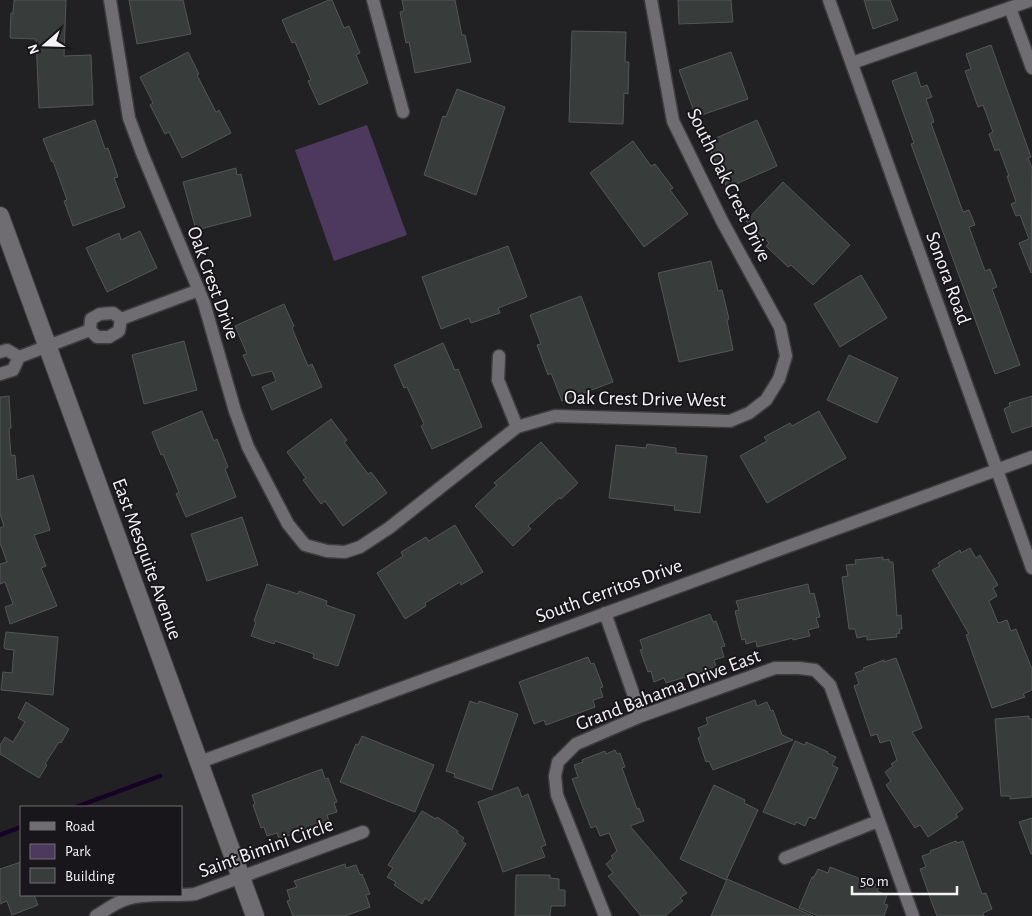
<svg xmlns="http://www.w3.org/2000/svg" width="1032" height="916" font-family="'Alegreya Sans',sans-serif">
	<rect width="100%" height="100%" fill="#212023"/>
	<path fill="#4c395d" d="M367,125L407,235L334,261L295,150Z"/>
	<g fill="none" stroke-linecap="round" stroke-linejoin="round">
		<path stroke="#160225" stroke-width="4.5" d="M76,807L160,776
			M0,835L21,827"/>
	</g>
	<path fill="#383c3b" stroke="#525756" d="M14,0H66L64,56L91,55L93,105L39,108L36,39L10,38L11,13H13Z
		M129,0H183L191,34L137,44Z
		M329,0H332L344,28L349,26L360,53L356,55L368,83L319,105L308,81L311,80L295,42L292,43L282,20Z
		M402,0H455L462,35H465L471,62L415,73L409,42L406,43L400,12L404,11Z
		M678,0H731L733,22L679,24Z
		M864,0H890L898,20L873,29Z
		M572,31L626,32L625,62H629L628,94L624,93L623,124L569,122Z
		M991,45L1031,157L1028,158L1032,168L1031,273L1019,243L1029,239L1020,215L1016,216L1011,204L1016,202L1007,176H1009L999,149L995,151L989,134L993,132L983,105L978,107L965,71L971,69L966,54Z
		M188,52L199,74L197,75L216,112L219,110L231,133L182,158L169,132L165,134L150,105L153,103L140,77Z
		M731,52L748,99L696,117L679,70Z
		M916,72L921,87L927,85L932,97L926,99L934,122L931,123L963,212L969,210L975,225L969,227L985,271L990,269L997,287L992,289L1020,365L995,374L911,144L914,143L892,81Z
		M457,89L505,107L476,195L424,175L443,116L446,117Z
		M95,120L105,149L108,148L118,177L114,178L125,207L73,226L64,201L67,200L53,161L52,162L43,139Z
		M757,120L777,166L727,188L707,142Z
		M633,141L651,166L655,164L673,188L670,190L688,214L644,247L590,173Z
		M236,168L237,175L241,174L251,216L196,230L183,182Z
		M783,182L850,245L813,285L791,265L788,267L766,246L769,243L746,221Z
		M140,231L157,268L107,292L86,248L119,233L121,240Z
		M508,246L527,297L498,308L500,313L471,323L469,318L441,329L422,277Z
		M711,261L718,291L722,290L729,319L727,320L733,350L679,362L658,273Z
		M861,275L887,318L840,347L814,304Z
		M581,296L613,382L562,401L551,373L548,375L537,345L541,344L530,315Z
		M284,304L294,326L292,328L308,366L312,364L322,387L272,410L262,387L276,381L272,371L252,376L243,355L247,354L235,326Z
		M184,341L197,390L144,404L132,355Z
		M443,343L455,370L458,369L482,427L432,449L421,426L424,424L407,387L404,388L394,365Z
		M849,355L898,378L877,423L827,400Z
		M9,396L11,428L9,429L11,456L15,455L17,480L33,475L50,530L34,535L46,566L41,568L57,606L10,624L5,607L13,604L5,582L0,584V564L7,562L0,543V528L4,526L0,514V397Z
		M1032,396V426L1012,433L1004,409L1010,406L1009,403Z
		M202,411L214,441L217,439L228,467L225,469L236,497L186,517L176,494L179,492L163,454L161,455L152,432Z
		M819,411L846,458L767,503L740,456L767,441L764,437L790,423L792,426Z
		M331,419L347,440L344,442L368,474L371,472L387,493L343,526L325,501L321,504L303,480L306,478L287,452Z
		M541,442L578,483L561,499L559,498L528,526L531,529L513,546L475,506L497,485L494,483Z
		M647,444L676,448V453L707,456L700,513L674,510L675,506L609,498L616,445L646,448Z
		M242,517L258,565L207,581L191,534Z
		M455,525L483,572L461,585L460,582L425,603L426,606L405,619L377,573L403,556L401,552L426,537L429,541Z
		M970,548L976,558L980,555L998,585L993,588L997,596L989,601L998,623L1007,620L1011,631L1016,629L1032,669V690L1023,694L1025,697L992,708L966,635L969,634L932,570L940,566L938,563L960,550L961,553Z
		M883,557V560L889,559V562H893L897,616L901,615L902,629H899L900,633L896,634L897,637L867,640V636L857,638L855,629H849L842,577L848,576L846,565L856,564L855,560Z
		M267,584L298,594L299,591L327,601L326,605L355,615L338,666L313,658L314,654L275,641L274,644L251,636L256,622L254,621Z
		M808,584L810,594L814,593L820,617L816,618L819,627L808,630L810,636L793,640V638L757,647L756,641L746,644L745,639L742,640L735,611L739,610L736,601Z
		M710,614L713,622L716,621L725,646L721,647L724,657L714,660L716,666L701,672L666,683L664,678L654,682L651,671L648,672L640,650L643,649L640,640Z
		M6,632L58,637L53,695L1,690L3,672L12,673L14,650L5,649L4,646Z
		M588,657L591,664L594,663L603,687L600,688L603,697L593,700L595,707L546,725L544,720L534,724L519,682Z
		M896,658L922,728L912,732L963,809L956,814L958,817L928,837L920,825L915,828L886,785L891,781L885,772L893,766L891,764L897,760L890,740L880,743L877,734L871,736L854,686L859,684L855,673L864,670L863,668L884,660V662Z
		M755,700L757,706L767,702L771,711L773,710L782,735L793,740L713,770L709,761L706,762L698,738L701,736L698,728L708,724L706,718Z
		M470,701L478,704L479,701L518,714L492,790L454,777L455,774L446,771Z
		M26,702L69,729L61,743L59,742L45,764L47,765L39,778L0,754V745L5,737L13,742L25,722L18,718Z
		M1029,716V719H1032V797L1010,799V796H1001L995,719Z
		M362,736L434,765L415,812L340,782L356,744L358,745Z
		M795,741L805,745L806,742L828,752L827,753L836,757L832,765L838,768L815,819L809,817L805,826L796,822L795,825L763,812Z
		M615,750L617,754L620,753L625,767L622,768L637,809L639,808L644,821L630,826L687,893L680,898L683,901L665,916H641L608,876L613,873L606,864L613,858L611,856L617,851L609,833L600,836L596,826L591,828L572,779L578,777L574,765L583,762L582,760L605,751L606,754Z
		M322,769L325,779L328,778L337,802L334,803L337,812L327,815L329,821L279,839L277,833L267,836L264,827L261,828L253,805L255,804L252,795Z
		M714,785L745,800L744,803L758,810L726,880L680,859Z
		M518,787L522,797L528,794L546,845L541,847L545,857L503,872L478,802Z
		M422,811L436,819L437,817L458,831L457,833L464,838L462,841L466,844L429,901L425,898L422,904L394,885L396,882L387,877L393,868L388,865Z
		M1032,818V854H1031L1019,822Z
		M956,841L957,843L963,841L982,894L986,893L992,909L983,913L984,916H937L932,903L920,869L926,867L922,856L931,853L930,851Z
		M21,862V895H34L38,905L12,915L7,901L0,904V869Z
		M345,864L346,868L356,865L360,875L362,874L370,894L366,895L370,907L345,916H293L287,901L290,900L287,890L297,887L294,881Z
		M830,867L879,886L877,891L887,895L884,904L888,905L884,916H818L799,908L812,877H814L818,869L828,873Z
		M516,875H550V878L559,879V890H565V906H551L550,916H515Z
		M727,879L755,891L813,916H711Z"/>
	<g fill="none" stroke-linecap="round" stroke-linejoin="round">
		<defs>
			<path id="street" d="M110,0L129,118L142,153L204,303L235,411L248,447L288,524L305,545L327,551L345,552L360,547L389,528L517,427L555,416L730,421L749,413L766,400L779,379L786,356L780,327L722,221L673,121L651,0
				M373,0L403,112
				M829,0L1032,568
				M1010,8L1032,68
				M852,63L1032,0
				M113,313L121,319L119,331L109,337H97L90,330L91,319L100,314Z
				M121,319L199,290
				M0,352L7,350L19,357
				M499,356L498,380L517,427
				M0,374L13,370L19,357L90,330
				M605,613L641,716
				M200,762L1032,457
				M785,858L878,821
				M96,916C106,910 116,902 127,899C148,892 173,897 195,894L363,832
				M605,916L557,795L555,776L558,762L576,744L641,716L775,668H799L815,670L830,685L913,916"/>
			<path id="secondary" d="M0,216L255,916"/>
		</defs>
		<use href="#street" stroke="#3e3c3f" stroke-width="15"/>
		<use href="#secondary" stroke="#3e3c3f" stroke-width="20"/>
		<use href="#street" stroke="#6f6d71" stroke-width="12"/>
		<use href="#secondary" stroke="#6f6d71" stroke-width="18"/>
	</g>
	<g text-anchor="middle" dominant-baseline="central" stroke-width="4" stroke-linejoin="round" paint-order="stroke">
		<g font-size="20" fill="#f5f3f6" stroke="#18161a">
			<text transform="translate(729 185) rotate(64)">South Oak Crest Drive</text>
			<text transform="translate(948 278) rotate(70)">Sonora Road</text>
			<text transform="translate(213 283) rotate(70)">Oak Crest Drive</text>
			<text transform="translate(645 399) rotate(1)">Oak Crest Drive West</text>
			<text transform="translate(147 559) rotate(70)">East Mesquite Avenue</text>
			<text transform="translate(609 591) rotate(-20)">South Cerritos Drive</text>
			<text transform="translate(668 690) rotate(-21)">Grand Bahama Drive East</text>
			<text transform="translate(266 848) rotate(-20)">Saint Bimini Circle</text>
		</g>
	</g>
	<rect x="20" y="806" width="162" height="90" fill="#18161a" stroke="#706e72"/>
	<rect x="30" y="822" width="25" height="8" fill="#6f6d71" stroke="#706e72"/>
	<text x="65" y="831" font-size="15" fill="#f5f3f6">Road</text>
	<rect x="30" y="844" width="25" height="15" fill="#4c395d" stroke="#706e72"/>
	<text x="65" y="856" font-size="15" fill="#f5f3f6">Park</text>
	<rect x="30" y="868" width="25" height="15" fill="#383c3b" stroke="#706e72"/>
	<text x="65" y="881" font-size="15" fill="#f5f3f6">Building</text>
	<g transform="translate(45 45) rotate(250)" stroke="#18161a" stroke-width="4" paint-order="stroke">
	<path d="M0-4L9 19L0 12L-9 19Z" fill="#f5f3f6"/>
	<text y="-8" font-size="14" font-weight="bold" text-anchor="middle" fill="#f5f3f6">N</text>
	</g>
	<path d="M852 886v8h105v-8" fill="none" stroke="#f5f3f6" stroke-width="2.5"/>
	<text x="860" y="886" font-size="15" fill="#f5f3f6" stroke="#18161a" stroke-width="4" paint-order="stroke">50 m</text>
</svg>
